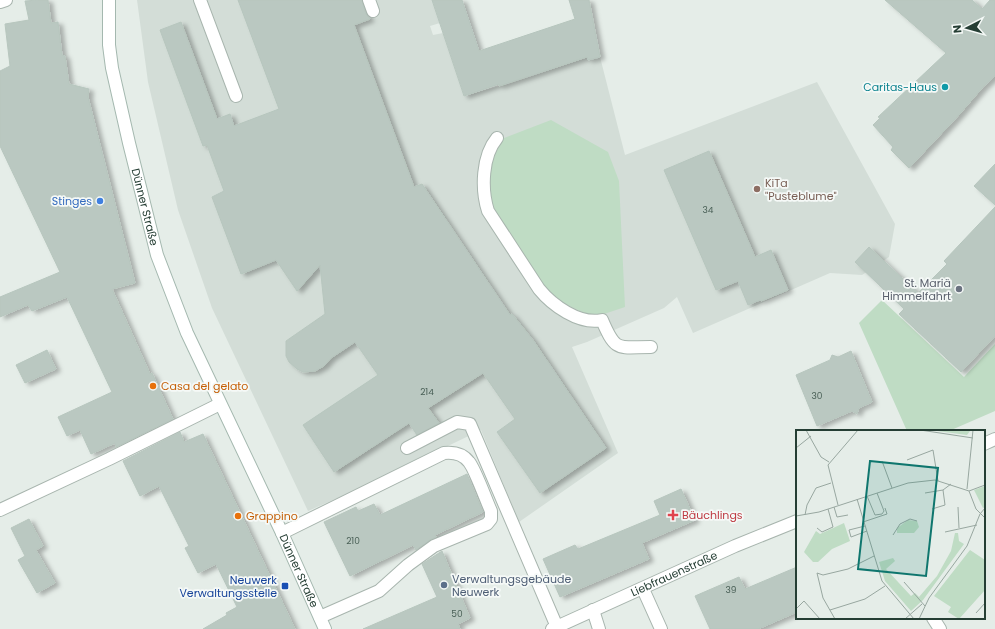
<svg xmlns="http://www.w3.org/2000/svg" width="995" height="629" font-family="Poppins,sans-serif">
	<defs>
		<filter id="shadow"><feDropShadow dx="4.5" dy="2.5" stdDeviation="2" flood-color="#0004"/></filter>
	</defs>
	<rect width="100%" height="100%" fill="#e5ede8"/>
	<path fill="#d3ddd7" d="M137,0H432L440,23L430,26L433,35L443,33L464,96L499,86L599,53L625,155L817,82L895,224L889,257L862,275L830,273L693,333L677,297L664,308L587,342L572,347L618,453L519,522L481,430L365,486L308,511L212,308L178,210L148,82Z"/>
	<path fill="#bfdcc4" d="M551,120L608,152L619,181L625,307L598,316H593L584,313L563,303L550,295L499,219C484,190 489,169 499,140Z
		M882,300L964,377L995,344V411L949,431H907L859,323Z"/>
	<path fill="#bac8c1" stroke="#b7c6be" filter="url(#shadow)" d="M38,0H48L51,23L58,22L62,55L65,56L69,84L89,89L88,97L135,283L112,289L150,374L152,373L173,419L116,447L115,443L91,454L80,430L67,436L58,417L112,392L67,297L32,311L28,305L0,317V297L60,272L0,146V71L10,66L5,24L29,20L25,1Z
		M238,0H362L366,14L370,19L354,25L414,187L422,184L510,315L512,314L533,340L606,448L540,493L497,432L515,419L483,373L428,408L439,423L417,435L409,423L334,472L303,425L378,375L355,342L331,358L324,366L315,371L303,372L297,369L289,362L286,356V341L325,314L320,265L297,291L276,260L241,274L212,197L224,191L207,145L203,146L160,30L181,22L217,119L230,114L234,126L279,109Z
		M432,0H462L479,51L575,19L569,0H589L600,57L588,60L587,57L499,86V84L464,96Z
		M885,0H972L982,9L990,0H995V76L983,87L958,116L909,168L891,150L893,147L873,125L880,118L878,117L946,53Z
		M709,151L755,257L771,250L788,290L761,301L760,300L748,305L738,281L716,290L664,170Z
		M995,164V205L974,186Z
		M995,207V336L961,372L899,314L904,309L855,262L869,247L918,293L947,264L944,261Z
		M47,350L56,369L25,383L16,365Z
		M851,351L872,402L859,408L857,414L852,411L817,426L796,375L830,360L832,355L838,357Z
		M180,432L184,442L203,434L295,629H203L227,615L226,613L237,607L216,564L198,573L185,548L189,546L159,486L140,496L123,461Z
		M467,474L483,512L435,535L436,537L430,540L416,550L413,545L350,576L324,522L356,507L358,511L374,504L380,515Z
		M681,489L695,520L642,543L649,559L560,597L543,559L575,545L578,549L660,515L654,501Z
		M29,519L43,546L36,550L55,583L37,593L18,560L25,556L11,528Z
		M442,551L470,618L458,624L460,629H363L437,597L422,564Z
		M797,567V612L758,629H710L695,596L739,577L745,589Z"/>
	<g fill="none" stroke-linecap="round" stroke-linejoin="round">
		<defs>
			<path id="lane" d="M200,0L236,96
				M369,0L373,11
				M497,138C482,156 481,189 488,211L539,289C552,305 579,325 602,320C616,353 618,347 651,347
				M407,448L457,422L470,424L557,627
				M282,533L444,453C453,452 463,454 469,462C475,469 486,500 491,511V519L487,524L434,546L408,565L379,591L320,617
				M643,589L661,629
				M593,610L599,629"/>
			<g id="street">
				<path d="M0,2L6,0"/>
				<path d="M984,444L995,439"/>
				<path d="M0,510L109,459L220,404"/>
				<path d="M933,618L940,629"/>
				<path id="s1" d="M552,629L735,546L797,521"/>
			</g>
			<g id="secondary">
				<path id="s2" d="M109,0V45L112,68L129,143L157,255L187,333L282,533L325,629"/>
			</g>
		</defs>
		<use href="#lane" stroke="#a8b5ae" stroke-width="14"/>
		<use href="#street" stroke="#a8b5ae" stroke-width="14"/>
		<use href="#secondary" stroke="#a4b8af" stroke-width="14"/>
		<use href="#lane" stroke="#fff" stroke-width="12"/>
		<use href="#street" stroke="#fff" stroke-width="12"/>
		<use href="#secondary" stroke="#fff" stroke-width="12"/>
	</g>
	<circle fill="#0f9aa8" stroke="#f5f9f7" stroke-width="1.5" cx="945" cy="87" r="4"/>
	<circle fill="#8d6e63" stroke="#f5f9f7" stroke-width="1.5" cx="757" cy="189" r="4"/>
	<circle fill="#3f7fe0" stroke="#f5f9f7" stroke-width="1.5" cx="100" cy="201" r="4"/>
	<circle fill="#6b7280" stroke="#f5f9f7" stroke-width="1.5" cx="959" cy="289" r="4"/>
	<g fill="#e8710a" stroke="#f5f9f7" stroke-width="1.5">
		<circle cx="153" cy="386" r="4"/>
		<circle cx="238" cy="516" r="4"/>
	</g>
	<path fill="#e0444e" stroke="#f5f9f7" stroke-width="1.5" d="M671 509h4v4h4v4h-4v4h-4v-4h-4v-4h4z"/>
	<circle fill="#5c6f8a" stroke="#f5f9f7" stroke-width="1.5" cx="444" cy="585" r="4"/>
	<rect fill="#1a4fb4" stroke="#f5f9f7" stroke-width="1.5" x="281" y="582" width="8" height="8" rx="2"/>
	<g text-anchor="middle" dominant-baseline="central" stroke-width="3.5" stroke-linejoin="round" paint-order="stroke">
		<g font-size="9" fill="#4a6057">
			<text x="708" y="210">34</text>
			<text x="427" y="392">214</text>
			<text x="817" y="396">30</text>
			<text x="353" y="541">210</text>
			<text x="731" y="590">39</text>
			<text x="457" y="614">50</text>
		</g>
		<g font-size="11" fill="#0d838f" stroke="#f5f9f7" text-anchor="end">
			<text x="937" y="87">Caritas-Haus</text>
		</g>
		<g font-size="11" fill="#785e54" stroke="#f5f9f7" text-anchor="start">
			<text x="765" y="183">KiTa<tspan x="765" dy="13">"Pusteblume"</tspan></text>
		</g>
		<g font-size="11" fill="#366cbe" stroke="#f5f9f7" text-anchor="end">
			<text x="92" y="201">Stinges</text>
		</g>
		<g font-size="11" fill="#253e34" stroke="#f5f9f7">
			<text stroke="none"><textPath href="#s2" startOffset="211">Dünner Straße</textPath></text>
			<text stroke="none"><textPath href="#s2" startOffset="607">Dünner Straße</textPath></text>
			<text stroke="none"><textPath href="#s1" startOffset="134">Liebfrauenstraße</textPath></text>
		</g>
		<g font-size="11" fill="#5b616d" stroke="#f5f9f7" text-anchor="end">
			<text x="951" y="283">St. Mariä<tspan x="951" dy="13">Himmelfahrt</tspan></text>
		</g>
		<g font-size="11" fill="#c56008" stroke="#f5f9f7" text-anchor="start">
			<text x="161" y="386">Casa del gelato</text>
			<text x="246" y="516">Grappino</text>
		</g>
		<g font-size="11" fill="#be3a42" stroke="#f5f9f7" text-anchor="start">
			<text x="682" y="515">Bäuchlings</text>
		</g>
		<g font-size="11" fill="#4e5e75" stroke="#f5f9f7" text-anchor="start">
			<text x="452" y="579">Verwaltungsgebäude<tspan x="452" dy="13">Neuwerk</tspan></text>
		</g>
		<g font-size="11" fill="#164399" stroke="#f5f9f7" text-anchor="end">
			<text x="277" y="580">Neuwerk<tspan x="277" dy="13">Verwaltungsstelle</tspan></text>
		</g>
	</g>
	<g transform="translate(796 430)">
		<rect width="189" height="189" fill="#e5ede8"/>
		<path d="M134,0H167L174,1L171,5ZM189,56V77L187,78L178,60ZM112,90L121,91L123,97L118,103H101V98ZM48,93L54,111L36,119L22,132H17L8,122L20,101L24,104ZM159,103H162L163,111L168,114L127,170L115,181L89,151L83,132L97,128L99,131L90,139L115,166L119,163L123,167L141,146L155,121ZM174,120L189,130V160L163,189L152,182L155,177L138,166Z" fill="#bfdcc4"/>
		<path fill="none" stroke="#98a7a0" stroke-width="1" d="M10,0L25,27L33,32M124,0L177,8M0,18L15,6M111,30L137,20L142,51M86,31L96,58M171,59L177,0M173,61L180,79L189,88M173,61L189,55M129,63L147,60L155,54M71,66L79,85L86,84L88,81L81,63M61,69L86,151L118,189M42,75L32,35L62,0M38,77L41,87L52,85M162,77L163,98M136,79L149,75L147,60M9,85L11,75L20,58L35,53M0,86L23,82L112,53L139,50L173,61M67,92L91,84L89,78M69,96L53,100L55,107L71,101M21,98L26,102L37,97L32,79M149,102L181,95M97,105L104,94L114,89L121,91M108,152L129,176M0,179L8,171L24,189M34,180L69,169L89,156M180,183L189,173M39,189L27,168L21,143L27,145L52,139L78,126M109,189L126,174M123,189L133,168L171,116L184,84L189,78"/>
		<path fill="#0f766e" fill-opacity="0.15" stroke="#0f766e" stroke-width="2" d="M74,31L142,38L130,146L62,139Z"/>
		<rect width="189" height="189" fill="none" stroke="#253e34" stroke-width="2"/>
	</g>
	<g transform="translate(967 28) rotate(264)" stroke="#f5f9f7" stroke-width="3" paint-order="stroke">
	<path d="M0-3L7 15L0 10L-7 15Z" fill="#253e34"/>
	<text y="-6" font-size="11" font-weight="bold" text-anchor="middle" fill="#253e34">N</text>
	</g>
</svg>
